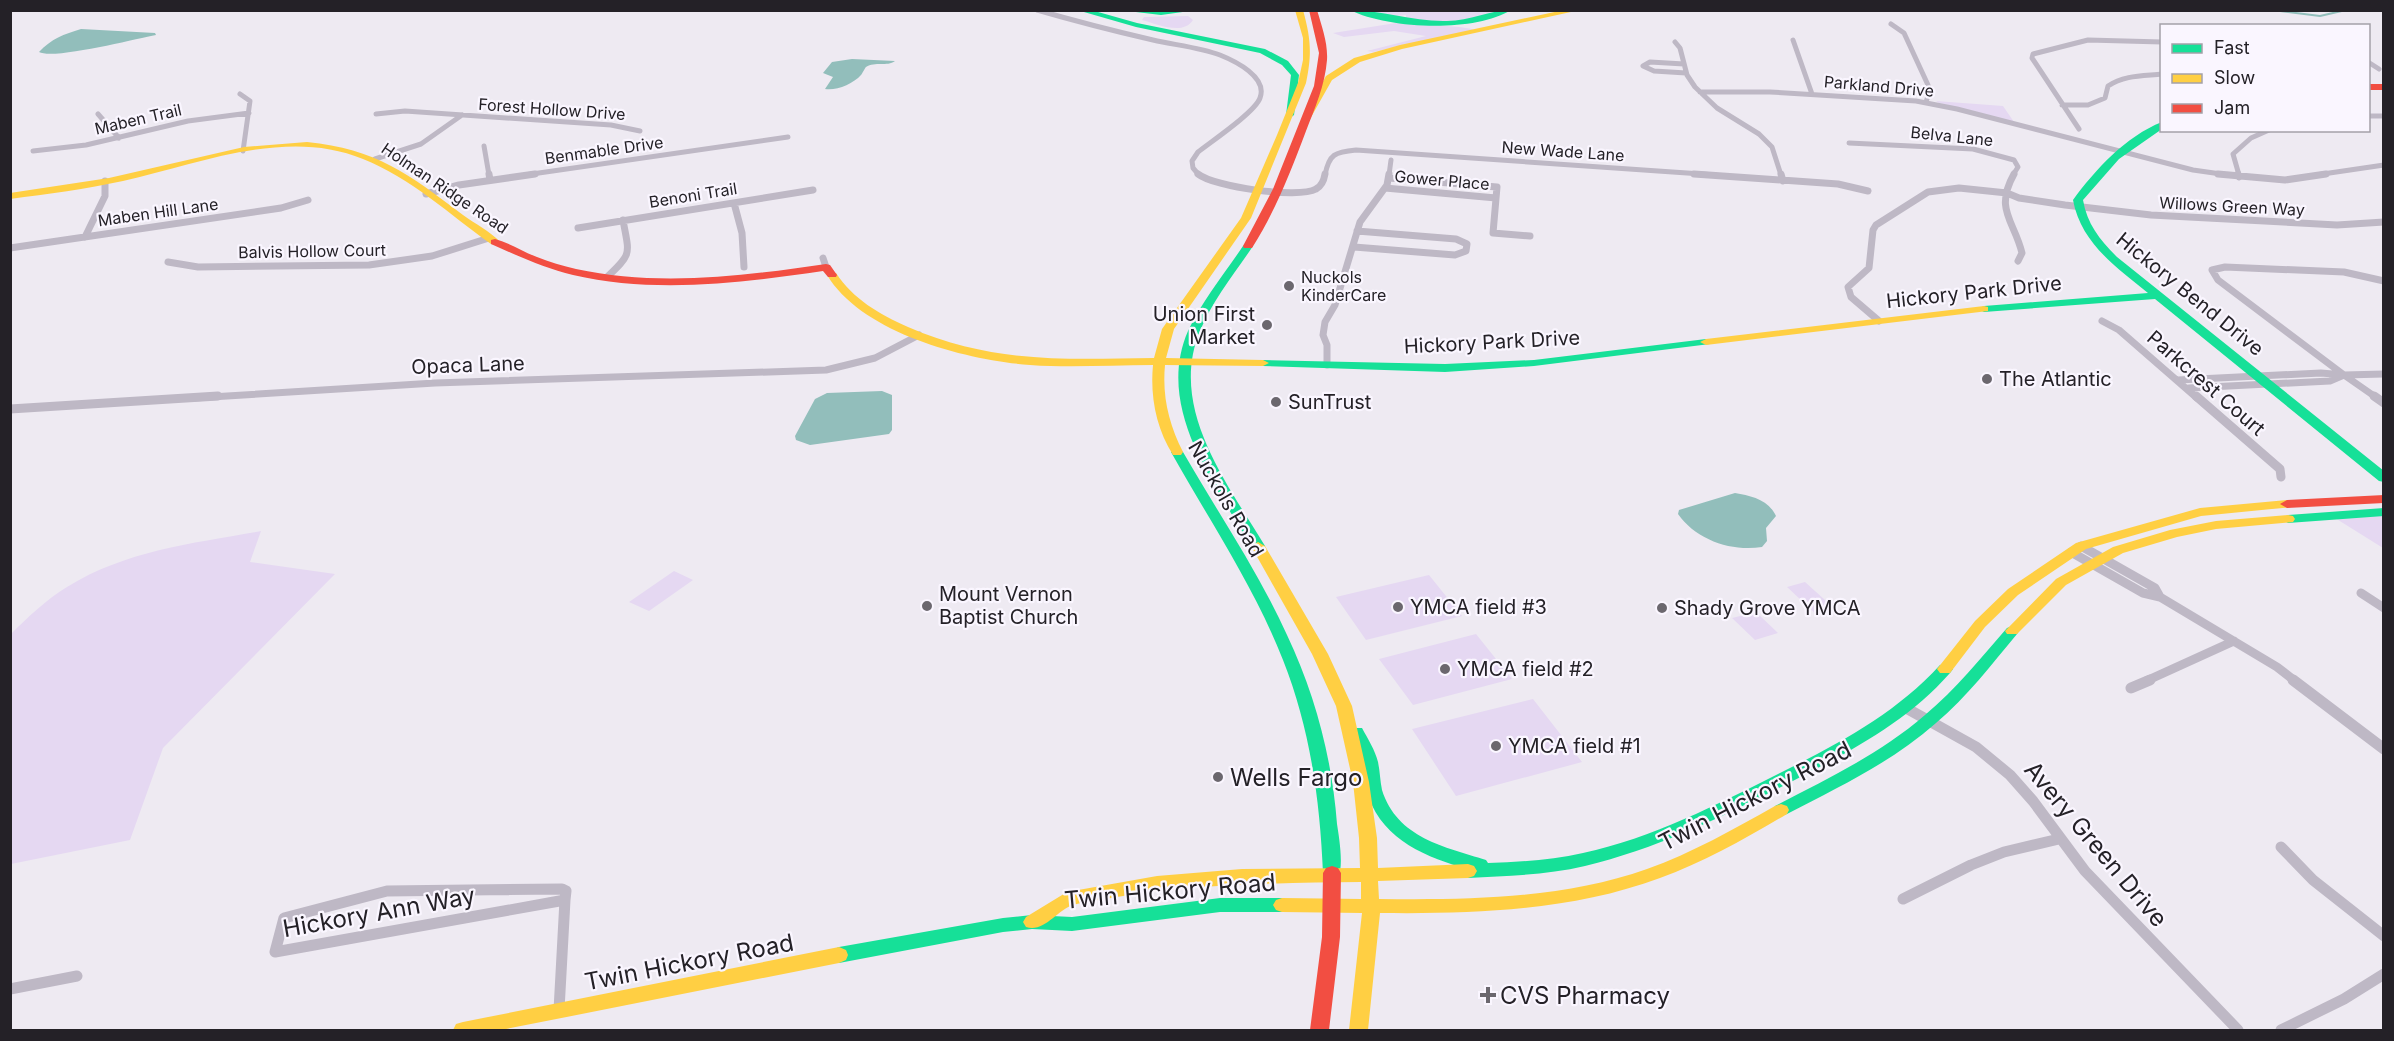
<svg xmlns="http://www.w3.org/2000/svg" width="2394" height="1041" font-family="Inter,sans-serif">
	<rect width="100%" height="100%" fill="#eeeaf2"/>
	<path fill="#e5d8f2" d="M1359,11H1503C1479,26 1434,21 1406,19V15L1389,17Z
		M1188,16L1193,20C1183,36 1157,24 1142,20L1144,17Z
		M1396,23C1410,24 1468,26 1474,30L1373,52L1367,51L1426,36L1394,31L1344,37L1333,33Z
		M1936,101L2003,106L2014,122L1939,103Z
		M2383,515V548L2335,518Z
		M261,531L250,562L335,574L163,748L130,840L11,864V634C28,617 47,599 67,587C126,550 195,543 261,531Z
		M674,571L693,580L649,611L629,602Z
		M1429,575L1462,616L1366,640L1336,597Z
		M1805,582L1835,609L1816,614L1787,587Z
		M1756,612L1778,633L1755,640L1732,618Z
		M1476,634L1512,679L1413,705L1379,659Z
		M1533,699L1582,762L1456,796L1412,729Z"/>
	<path fill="#92bebb" d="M81,29L155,33L156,35C135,39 53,60 39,52C51,39 64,34 81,29Z
		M852,59L895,61C887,67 875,61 866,67C865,68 862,74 861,75C853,84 836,91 825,89L833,77L823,73L832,62Z
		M882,391L892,395V430L889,434L810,445L796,440L795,436L815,399L827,393Z
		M1735,493C1751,496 1768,499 1776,516L1766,528L1767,541L1762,547C1732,552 1696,540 1678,514L1679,510Z"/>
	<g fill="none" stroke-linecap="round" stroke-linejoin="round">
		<path stroke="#92bebb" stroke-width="2" d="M2272,10L2320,16L2346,10"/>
		<path stroke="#beb8c5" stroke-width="5" d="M1037,10C1075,21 1114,31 1153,40C1174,45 1199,47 1220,55C1235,61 1268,77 1260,98C1255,112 1212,141 1198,152L1192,161L1193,168L1199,175
			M1891,24L1904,33L1928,85L1929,93L1926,102
			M1793,40L1812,94
			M1675,42L1680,48L1687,75L1695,87L1717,108L1759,134L1772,147L1781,175
			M2368,62L2379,69
			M1684,64L1650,62L1643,66L1654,71L1686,73
			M1700,92H1770L1916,101L1957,109L2193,170L2228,175
			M240,94L250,101L243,151
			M2062,105H2088L2105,98L2108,86C2124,75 2143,76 2162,74
			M98,114L119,138
			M376,114L405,111L611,125L640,131
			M2368,116H2384
			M2079,129L2032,58L2033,54L2088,40L2162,42
			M1849,143L1973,149L2014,160L2018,167L2013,175
			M484,146L489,175
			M33,151L86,145L188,121L249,113
			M375,159L421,144L462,115
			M525,175L788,137
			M1325,175C1329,154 1335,152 1356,150L1716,175
			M1389,175L1391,160
			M2239,175L2233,154L2251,138L2269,130
			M2316,175L2384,165"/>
		<path stroke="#beb8c5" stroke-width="7" d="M489,174L490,180
			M1198,174C1214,187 1298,199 1316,189C1322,186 1324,180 1325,174
			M1694,174L1838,184L1868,191
			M1781,174L1783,181
			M2014,174C1994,210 2014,220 2022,253L2018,261
			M2218,174L2285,180L2326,174
			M2238,174L2239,177
			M1389,178L1497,187L1493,233L1530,236
			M1385,188L1496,198
			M426,194L459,185L535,174
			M734,203L742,233L744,267
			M578,228L813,190
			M85,237L105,196V181
			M1354,247L1455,255L1466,251L1467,244L1456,239L1357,231
			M10,248L281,208L308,200
			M823,258L826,267
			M168,262L198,267L369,265L432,256L489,238
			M607,277C633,253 629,254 623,220
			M2384,281L2344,272L2225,267L2212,270L2218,280L2344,375L2384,374
			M1879,321L1851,297L1848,287L1869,268L1873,230L1876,225L1928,192L1959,188L2007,193L2019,198L2065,205L2151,215L2337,225L2384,222
			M2102,321L2119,330L2197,398
			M1327,365V345L1323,335L1325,322L1335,305L1360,222L1387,185L1389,174
			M2344,375L2377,398
			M2178,380L2321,373L2344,375L2330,381L2189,388
			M194,398L435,383L826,370L875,358L919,335"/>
		<path stroke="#beb8c5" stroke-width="9" d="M2196,396L2280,469L2281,477
			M2374,396L2384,403
			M10,409L218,396
			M2081,546L2155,588L2160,597
			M2071,552L2143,593L2160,597L2277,667L2295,681
			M2361,593L2384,608
			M2146,681L2234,641"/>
		<path stroke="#beb8c5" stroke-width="11" d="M2293,680L2384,749
			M2131,688L2150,680
			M1906,708L1976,747L2010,775L2033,801L2085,871L2238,1030
			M2281,847L2313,880L2384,936
			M562,889L566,891L565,900L275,952L284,918L387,891Z
			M1903,899L1971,865L2004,852L2059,839
			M10,989L77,976
			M559,1010L565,900
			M2281,1030L2344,999L2384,974"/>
		<path fill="#16e098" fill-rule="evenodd" d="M1077,10H1091L1137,23L1265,49L1288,61L1299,75L1294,115L1290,118L1286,115L1291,75L1282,65L1260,53L1136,27Z
			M1119,10H1197L1161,15Z
			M1350,10C1382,10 1414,22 1447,21C1470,21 1490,10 1511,10C1474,33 1388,29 1350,10Z
			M2162,122V129L2119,159L2083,200C2087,224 2100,240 2117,257L2384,471V482L2379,481L2155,299L1984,312L1978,309L1984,306L2148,293C2116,267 2081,243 2073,200C2095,170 2126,136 2162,122Z
			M1248,243L1253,246C1235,273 1212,301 1200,331C1168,408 1227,483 1265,546L1258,550L1251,546C1214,483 1155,407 1188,331C1202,301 1225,273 1243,246Z
			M1706,339L1712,342L1710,344L1534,366L1445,372L1263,366L1257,363L1263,360L1445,364L1534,360Z
			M1177,448L1183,452C1218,513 1258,571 1287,635C1315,694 1332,758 1337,824C1339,837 1344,866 1338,878L1332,880L1326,878L1323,873C1320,800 1310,728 1283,660C1254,586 1209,520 1171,452Z
			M2384,508V516L2288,523L2281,519L2288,515Z
			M2012,626L2017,628L2019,631L2017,634C1991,665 1967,697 1936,723C1892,762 1839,787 1787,814L1781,816L1775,814L1773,810L1775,806C1827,779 1880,754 1925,715C1956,689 1981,658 2007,628Z
			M1945,664L1950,665L1953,669L1950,673C1905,724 1847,753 1787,784C1722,817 1656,849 1585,866C1547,875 1507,876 1468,878L1462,876L1459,871L1461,867C1419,855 1378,835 1366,789C1363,780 1363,771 1361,762C1359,751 1353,742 1348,732L1350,728H1362C1368,739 1375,750 1378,762C1380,771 1380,781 1382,790C1397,838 1445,847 1486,860L1488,863C1520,862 1552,860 1583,853C1653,838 1718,804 1782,772C1840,743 1895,714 1940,665Z
			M1220,898H1282L1288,900L1291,905L1288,910L1282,912H1220L1072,931L1032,929L1003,932L839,963L832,960L830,955L832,950L839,947L1003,918L1032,915L1072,917Z"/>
		<path fill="#ffcf43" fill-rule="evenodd" d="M1295,10H1303C1311,39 1312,54 1306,83L1251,218L1174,329L1166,358L1263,360L1269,363L1263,366L1165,365C1162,397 1169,424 1183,452L1181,455H1173C1156,428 1150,396 1153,365C1112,365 1071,368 1030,365C965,360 862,333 827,275L828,273H836C853,299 879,314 908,327C994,364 1063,359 1154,358L1162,329L1241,218L1277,135L1298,83L1303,60V38Z
			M1564,10H1580L1402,49L1360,62L1332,80L1310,119L1303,117L1326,76L1354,58L1400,45Z
			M307,142C376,149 409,174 463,215C475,224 490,231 500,242L495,245L491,244C450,215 411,178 363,159C287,127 198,164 123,181C86,189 48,194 10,199V193L109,178L244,147Z
			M1984,306L1988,307V311L1706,345L1700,342L1706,339Z
			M2287,500L2294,504L2292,507L2201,516L2086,549L2018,595L1985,627L1950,673H1940L1937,669L1975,621L2008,589L2076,543L2200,508Z
			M2288,515L2293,516L2295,519L2293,522L2216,529L2177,537L2123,553L2066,585L2017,634H2007L2005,631L2056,579L2113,547L2170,530L2216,521Z
			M1258,542L1265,546L1328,654L1352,706L1369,782L1377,838L1378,868L1468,864L1474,866L1477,871L1474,876L1468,878L1378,881L1379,899C1468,900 1563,899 1647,869C1692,853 1734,829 1775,806L1781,804L1787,806L1789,810L1787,814C1746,838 1705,862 1660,878C1571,911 1474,914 1380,913L1368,1030H1349L1362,913L1282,912L1276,910L1273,905L1276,900L1282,898L1361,899V882C1274,883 1191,884 1105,899C1095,901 1083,902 1073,905C1057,910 1044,933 1026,927L1023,922L1026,917L1067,892L1157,876L1242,869L1360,868L1359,838L1353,782L1336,706L1312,654L1251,546Z
			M839,947L846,950L848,955L846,960L839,963L501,1030H453L456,1024L463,1022Z"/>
		<path fill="#f24e42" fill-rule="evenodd" d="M1309,10H1317C1322,27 1328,43 1327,60C1325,85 1315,108 1306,131C1291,171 1275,212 1252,248H1244L1243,246L1273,189L1314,86L1319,53Z
			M2368,84H2384V90H2368Z
			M495,239C510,243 523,252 537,257C549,262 563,266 576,269C658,287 744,276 826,264L830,265L837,275L836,277H828L823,271C741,283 655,294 573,275C544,268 518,256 491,244V240Z
			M2384,495V503L2287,508L2280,504L2287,500Z
			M1332,866L1338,868L1341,873L1340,937L1329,1030H1310L1322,937L1323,873L1326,868Z"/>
	</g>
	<g fill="#6b676e" stroke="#faf6ff" stroke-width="2">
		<circle cx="1289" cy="286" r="6"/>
		<circle cx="1267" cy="325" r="6"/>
		<circle cx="1987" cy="379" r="6"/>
		<circle cx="1276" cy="402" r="6"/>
		<circle cx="927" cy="606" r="6"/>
		<circle cx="1398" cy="607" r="6"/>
		<circle cx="1662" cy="608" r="6"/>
		<circle cx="1445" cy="669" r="6"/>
		<circle cx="1496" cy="746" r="6"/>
		<circle cx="1218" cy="777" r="6"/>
		<path d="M1485 986h6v6h6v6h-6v6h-6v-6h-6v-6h6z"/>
	</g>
	<g text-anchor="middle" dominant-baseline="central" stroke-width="4.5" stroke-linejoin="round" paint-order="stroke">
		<g font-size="16" fill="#242127" stroke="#faf6ff">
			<text transform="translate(1879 86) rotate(5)">Parkland Drive</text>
			<text transform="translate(552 109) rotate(4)">Forest Hollow Drive</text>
			<text transform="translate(138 119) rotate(-13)">Maben Trail</text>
			<text transform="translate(1952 136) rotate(6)">Belva Lane</text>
			<text transform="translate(604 150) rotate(-8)">Benmable Drive</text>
			<text transform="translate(1563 151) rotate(4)">New Wade Lane</text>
			<text transform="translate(1442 180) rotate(5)">Gower Place</text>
			<text transform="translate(445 188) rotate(34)">Holman Ridge Road</text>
			<text transform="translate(693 195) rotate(-9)">Benoni Trail</text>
			<text transform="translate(2232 206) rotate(3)">Willows Green Way</text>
			<text transform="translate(158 212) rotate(-8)">Maben Hill Lane</text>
			<text transform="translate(312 251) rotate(-1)">Balvis Hollow Court</text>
		</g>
		<g font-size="16" fill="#242127" stroke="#faf6ff" text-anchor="start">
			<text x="1301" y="277">Nuckols<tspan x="1301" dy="18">KinderCare</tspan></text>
		</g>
		<g font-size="20" fill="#242127" stroke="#faf6ff">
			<text transform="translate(1974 292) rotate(-6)">Hickory Park Drive</text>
			<text transform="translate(2190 294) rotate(39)">Hickory Bend Drive</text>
			<text transform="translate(1492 342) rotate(-3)">Hickory Park Drive</text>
			<text transform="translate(468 365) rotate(-2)">Opaca Lane</text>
			<text transform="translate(2206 383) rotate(41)">Parkcrest Court</text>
			<text transform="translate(1226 499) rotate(60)">Nuckols Road</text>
		</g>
		<g font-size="20" fill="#242127" stroke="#faf6ff" text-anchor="start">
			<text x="1255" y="314" text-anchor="end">Union First<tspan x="1255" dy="23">Market</tspan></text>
			<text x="1999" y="379">The Atlantic</text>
			<text x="1288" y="402">SunTrust</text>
			<text x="939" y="594">Mount Vernon<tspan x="939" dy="23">Baptist Church</tspan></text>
			<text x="1410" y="607">YMCA field #3</text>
			<text x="1674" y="608">Shady Grove YMCA</text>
			<text x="1457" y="669">YMCA field #2</text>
			<text x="1508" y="746">YMCA field #1</text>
		</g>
		<g font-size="24" fill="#242127" stroke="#faf6ff" text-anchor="start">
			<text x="1230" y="777">Wells Fargo</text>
			<text x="1500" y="995">CVS Pharmacy</text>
		</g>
		<g font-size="24" fill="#242127" stroke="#faf6ff">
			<text transform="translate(1755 796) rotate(-27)">Twin Hickory Road</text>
			<text transform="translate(2096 844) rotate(50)">Avery Green Drive</text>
			<text transform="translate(1170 891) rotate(-5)">Twin Hickory Road</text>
			<text transform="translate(379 912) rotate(-10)">Hickory Ann Way</text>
			<text transform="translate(689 962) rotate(-11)">Twin Hickory Road</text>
		</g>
	</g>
	<rect width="2394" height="1041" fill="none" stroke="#242127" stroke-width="24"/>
	<rect x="2160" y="24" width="210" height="108" fill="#faf6ff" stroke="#a4a1a9" stroke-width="1.5"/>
	<rect x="2172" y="44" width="30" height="9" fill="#16e098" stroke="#a4a1a9" stroke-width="1.5"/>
	<text x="2214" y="54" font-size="18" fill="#242127">Fast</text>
	<rect x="2172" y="74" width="30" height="9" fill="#ffcf43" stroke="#a4a1a9" stroke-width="1.5"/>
	<text x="2214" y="84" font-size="18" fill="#242127">Slow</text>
	<rect x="2172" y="104" width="30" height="9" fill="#f24e42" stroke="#a4a1a9" stroke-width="1.5"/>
	<text x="2214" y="114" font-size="18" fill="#242127">Jam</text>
</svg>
